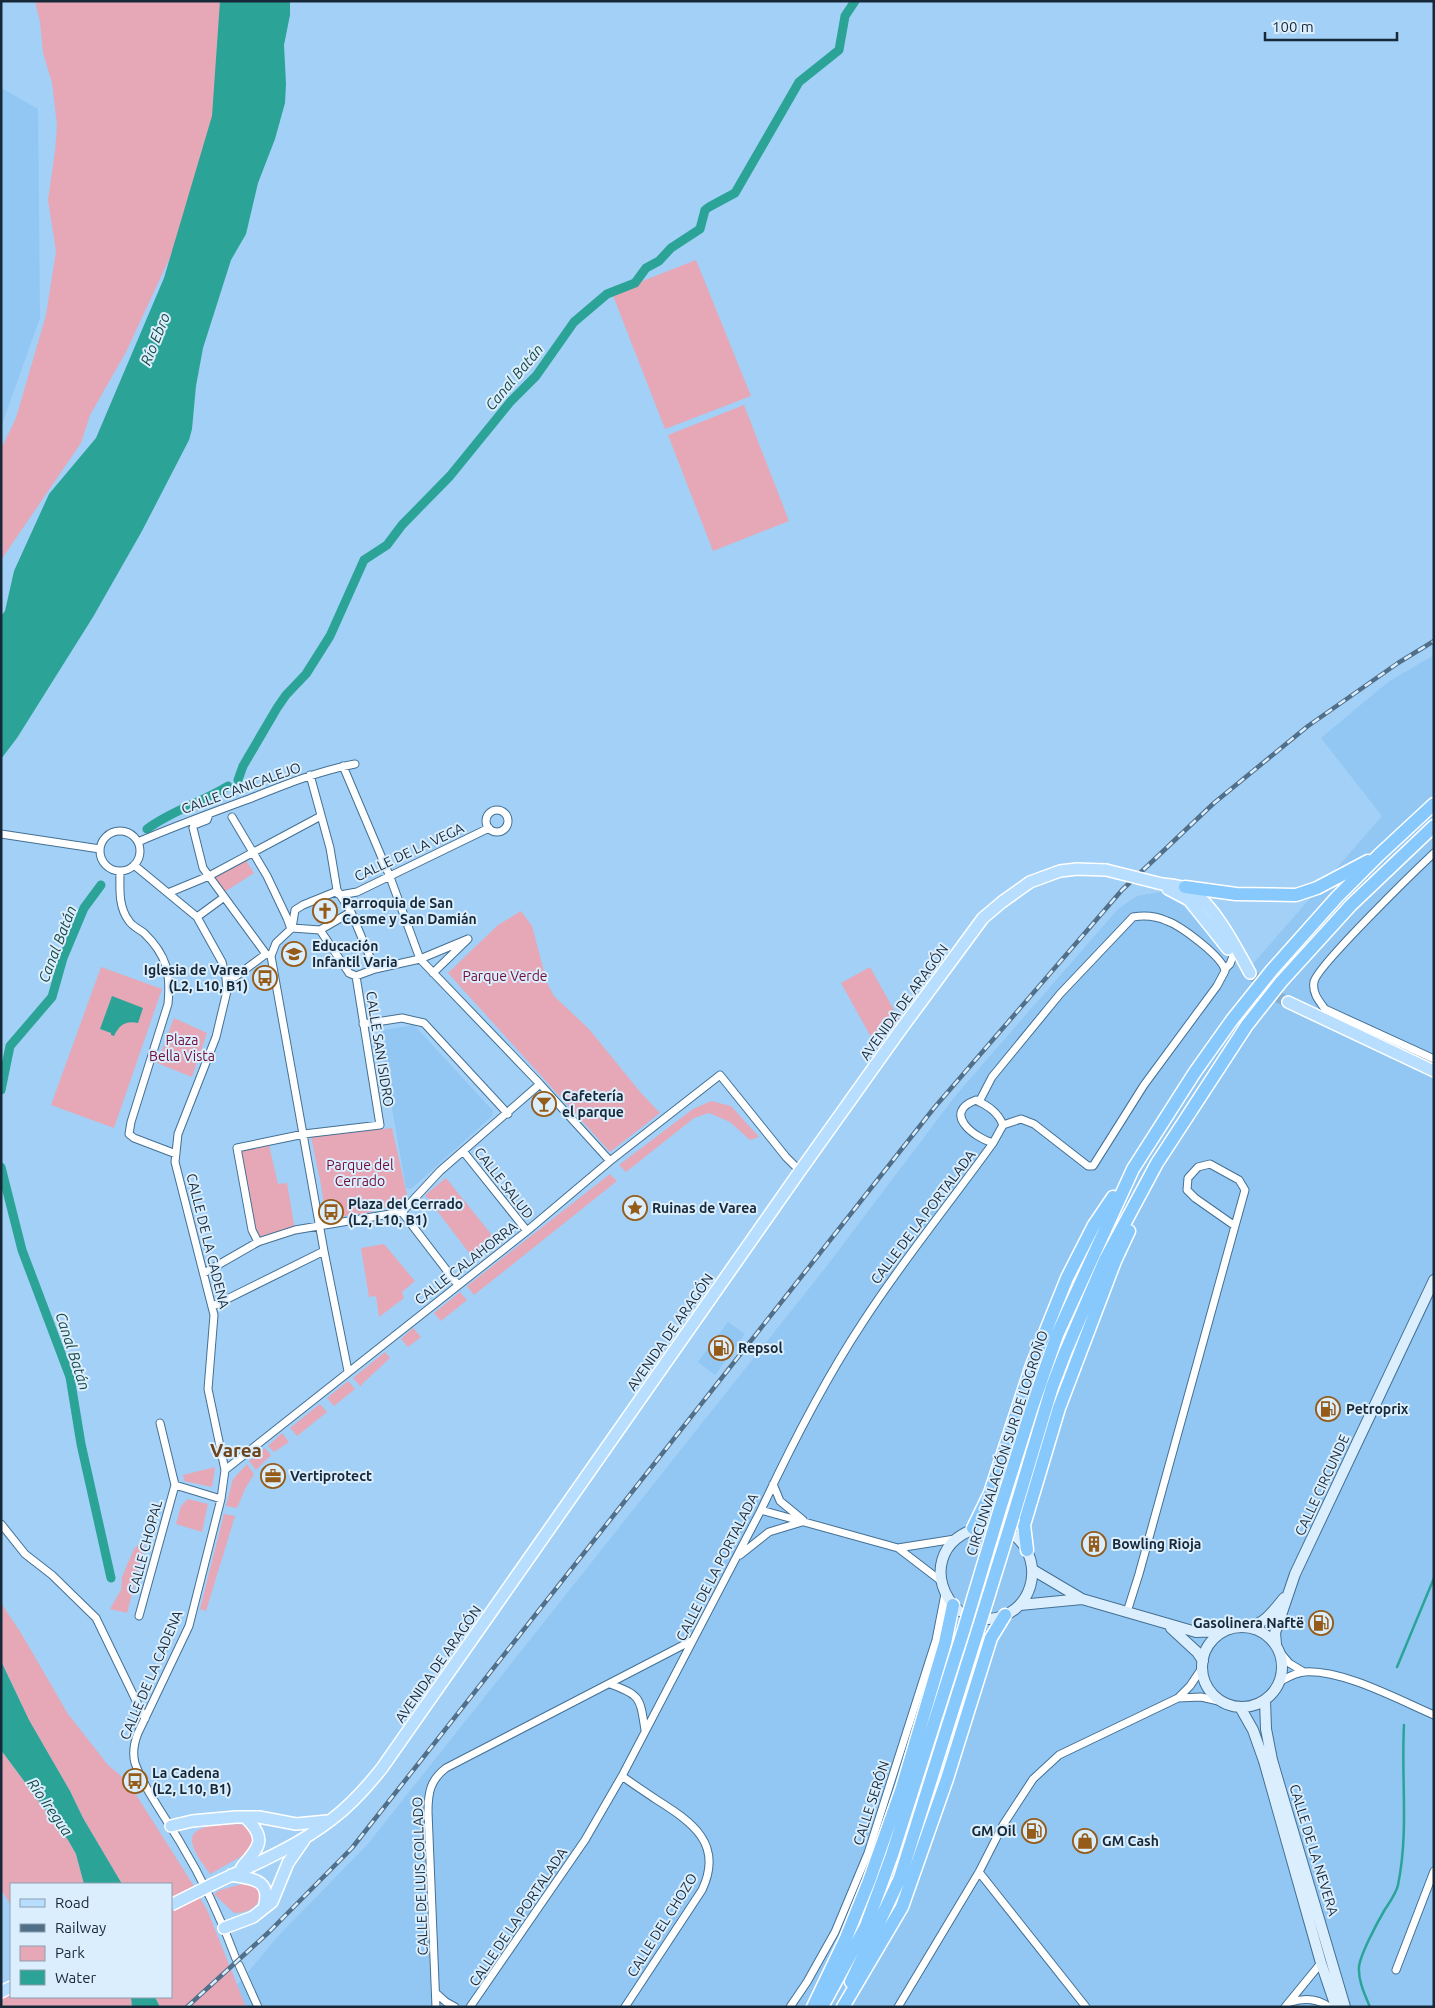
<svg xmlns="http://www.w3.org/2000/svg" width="1435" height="2008" font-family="Ubuntu,sans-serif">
	<rect width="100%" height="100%" fill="#a2d0f7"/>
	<path fill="#92c7f4" d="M1,88L38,109L40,318L1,427Z
		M1434,655V2007H244L237,1985L279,1935L367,1845L826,1267L956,1095L1118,909L1137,896L1161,892L1182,905L1245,973L1382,816L1321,738L1388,682Z
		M414,1025L493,1111L492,1116L411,1189L406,1188L379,1035L382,1030Z
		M728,1322L745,1334L715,1375L698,1362Z"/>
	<path fill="#e6a8b6" d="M35,1H228L218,102L172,253L126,352L90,415L81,443L1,560V449L16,418L46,315L56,251L48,200L55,151L57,125L52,83L43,53L40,22Z
		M696,260L751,396L665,429L612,293Z
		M744,405L789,521L713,551L668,435Z
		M244,857L254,873L220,895L210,879Z
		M521,911L532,926L547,983L554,996L589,1029L641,1093L660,1113L610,1152L448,973L498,925Z
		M101,967L162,989L114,1128L51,1105Z
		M870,967L900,1021L871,1037L841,983Z
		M174,1018L207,1033L192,1077L157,1063Z
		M711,1101L731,1106L759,1137L750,1140L730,1122L709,1113L694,1118L626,1172L619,1165L693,1109Z
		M392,1128L407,1195C387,1214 353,1214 326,1219L321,1185L311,1137Z
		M268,1141L278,1184L287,1183L295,1230L258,1242L252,1230L237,1148Z
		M610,1174L617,1181L474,1295L467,1286Z
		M446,1178L495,1239L473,1258L425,1195Z
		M384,1244L415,1281L402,1292L404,1298L379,1317L376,1296L369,1297L361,1248Z
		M460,1292L467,1300L441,1321L434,1313Z
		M413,1328L421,1337L408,1347L401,1339Z
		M385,1352L390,1358L362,1384L361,1387L353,1378Z
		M348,1381L355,1389L334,1406L327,1398Z
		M320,1404L327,1412L297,1436L290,1428Z
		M282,1433L289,1442L274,1452L268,1446Z
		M265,1448L271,1455L256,1470L249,1461Z
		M247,1464L254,1474L245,1489L237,1508L226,1506L233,1479Z
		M215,1467L212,1487L184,1481L183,1475Z
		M188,1499L208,1504L202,1532L176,1524L181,1506Z
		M224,1514L235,1516L206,1611L200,1609Z
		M141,1542L145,1544L127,1613L110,1609L121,1590L122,1577L134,1549Z
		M1,1603L21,1633L68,1714L108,1765L128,1782L192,1883L208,1912L246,2007H160L155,1997H171V1884H122L83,1818L70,1791L29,1720L1,1660Z
		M1,1750L68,1840L76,1854L84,1884H11V1906L1,1889Z
		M236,1824C247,1825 250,1828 254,1839L249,1852L210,1874C204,1865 196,1856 193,1846C185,1823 223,1825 236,1824Z
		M246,1883L255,1884L261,1893C258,1908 248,1913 234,1913L214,1894L220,1890Z
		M11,1993V1997H131L132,2007H1V1997Z"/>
	<path fill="#2ba396" d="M220,1H290V15L284,45L286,84L285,103L275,139L258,183L246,234L231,260L203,348L196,386L192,429L189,440L142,531L93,617L17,738L1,759V616L5,611L14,571L49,494L96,438L164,278L212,116Z
		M112,996L143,1008L138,1023C126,1020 119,1025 114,1036L111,1035V1033L100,1029Z
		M1,1661L29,1720L70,1791L83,1818L122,1884H84L76,1854L68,1840L1,1750Z
		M131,1997H155L160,2007H132Z"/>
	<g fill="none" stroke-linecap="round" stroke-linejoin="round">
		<path stroke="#2ba396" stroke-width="2.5" d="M1397,1667L1434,1578
			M1370,2007C1365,1995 1358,1981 1359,1967C1360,1955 1377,1923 1384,1911C1389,1903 1396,1894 1398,1885C1409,1831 1401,1779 1404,1725"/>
		<path stroke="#2ba396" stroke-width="9" d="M238,780L243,766L277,708L286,695L306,674L330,636L364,560L387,545L402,525L450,476L511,401L536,376L574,322L607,294L635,283L646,268L659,261L671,248L700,229L705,210L709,207L735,193L799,82L839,50L845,16L855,1
			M147,829C171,811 202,802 228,786
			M1,1090L10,1046L52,997L63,958L84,908L101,885
			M1,1167L22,1250L70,1377L81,1444L111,1578"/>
		<path stroke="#86afd1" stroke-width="11" stroke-dasharray="11 5.5" stroke-linecap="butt" d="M1250,973L1276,996L1288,1002"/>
		<defs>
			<path id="street" d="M343,766L390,877L420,959L540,1084L610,1161
				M310,775L330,848L337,890L351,912L375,969
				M486 821a11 11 0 1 1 22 0a11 11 0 1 1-22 0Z
				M209,814L207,820L194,825L193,828L203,868L266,954
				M232,817L267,876L287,918L291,929
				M100 851a20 20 0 1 1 40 0a20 20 0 1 1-40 0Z
				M1,834L100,849
				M138,842C175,826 211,813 249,799C284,785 318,771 355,764
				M1434,853C1417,869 1316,967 1314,982C1312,993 1319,1001 1325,1009L1434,1059
				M134,865L197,917L222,962L226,978L227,991L216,1037L178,1134L175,1162L214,1315L208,1389L225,1470L221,1499L189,1626L138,1733C134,1743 132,1752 135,1763C143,1787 167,1820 180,1842C203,1880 221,1918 236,1959
				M120,871C120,888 118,907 129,921C132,926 139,929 144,933C167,955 171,974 168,1004L131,1122L129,1134L134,1138L176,1154
				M168,893L209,876L321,816
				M197,917L223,898
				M292,928L295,910L303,905L335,892L340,895L357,892L489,828
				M320,930L292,928L276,943L271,956L324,1251L348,1371
				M320,930L349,973L356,976
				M320,930L351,912
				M1225,969L1230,964L1233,956
				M356,976L375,969L420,959L468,939L433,973
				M226,978L235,977L266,954L269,955
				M363,1024L402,1018L424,1023L508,1114
				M979,1102L992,1077L1060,994L1133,917C1145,915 1156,916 1167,921C1181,926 1223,957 1225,971L1217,986L1144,1085L1093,1166H1088L1034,1124L1021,1119L1003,1125
				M463,1151L527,1231
				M402,1212L458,1285
				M258,1242L252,1230L237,1148L304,1134L380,1125L356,976
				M204,1273L258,1242L295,1230L402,1212L440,1171L540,1084
				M213,1306L324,1251
				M225,1470L527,1231L610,1161L720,1075L786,1157L800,1171
				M773,1484L780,1501L803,1520
				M175,1485L221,1499
				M761,1510L898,1548L941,1581
				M1,1524L25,1554L52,1575L96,1618L145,1719
				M898,1548L955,1539
				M740,1555L769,1532L802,1522
				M1127,1612L1139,1574L1235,1226L1245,1190L1239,1180L1210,1164L1198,1167L1188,1178L1187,1190L1195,1198L1235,1226
				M139,1616L175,1485L160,1423
				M1279,1651L1289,1663L1304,1672
				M1279,1682C1287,1678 1294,1673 1304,1672C1342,1669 1399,1700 1434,1715
				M610,1684C641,1695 640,1698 645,1730
				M1178,1698L1201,1697L1223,1702
				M622,1776C633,1784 645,1792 657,1800C692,1822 724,1844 702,1890L625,2007
				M979,1872L1086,2007
				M239,1965L258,2007
				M1396,1970L1434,1871
				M436,1993L446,2002L455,2007
				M1291,2002C1304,1998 1317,1998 1329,2007
				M436,2007L428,1812C428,1793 430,1780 446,1768L693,1640
				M470,2007L585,1840L622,1776L761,1510C791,1446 824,1381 863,1322C903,1260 950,1203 993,1143L1003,1125C998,1112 988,1106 976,1100C941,1113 975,1138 993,1143
				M790,2007L807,1982L835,1932L868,1853L936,1640L945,1594
				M898,2007L979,1872L1003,1825L1033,1779L1059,1755L1178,1698L1190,1686L1202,1668
				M1285,2007L1321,1963"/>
			<path id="secondary" d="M1033,1570L1082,1599L1196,1632L1224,1631
				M1020,1605L1082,1599
				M959,1611C926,1580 939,1534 984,1527
				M989,1619C1032,1616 1047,1563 1015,1536
				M1248,1627C1265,1624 1274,1610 1284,1598
				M1202 1667a40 40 0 1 1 80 0a40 40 0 1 1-80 0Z
				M1171,1628L1197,1652L1203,1661
				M1276,1644L1275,1633L1295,1574L1434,1280
				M1265,1700L1266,1729L1272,1760L1345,2007
				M1240,1707L1253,1730L1264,1761L1321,1963L1336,2007"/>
			<path id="primary" d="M1158,883C1166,885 1177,885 1185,888C1210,896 1238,951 1250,973
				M1168,889L1189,900L1228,949
				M1288,1002L1434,1071
				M171,1826L192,1821L236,1817H259L296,1824L327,1821
				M242,1867C259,1847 268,1839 245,1817
				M231,1875C253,1879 272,1879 264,1908
				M213,1884C253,1865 296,1847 331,1820C351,1805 367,1787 382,1768L800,1171L899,1032L983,918L1002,902L1030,882L1060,871L1077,869L1106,870
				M224,1928L253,1917L272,1902L288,1863L304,1840
				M1,1992L11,1987"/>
			<path id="highway" d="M1185,887L1236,894L1296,895L1317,888L1368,861
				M999,1512L1032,1407L1057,1335L1133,1169L1195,1072L1232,1020L1272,970L1337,897L1379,855L1434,804
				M1013,1517L1052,1387L1065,1353L1105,1260L1157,1163L1247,1025L1281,982L1351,905L1434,826
				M973,1528L990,1493L1032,1365L1067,1278L1094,1225L1113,1197
				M1027,1550L1024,1525L1059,1408L1115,1261L1129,1231
				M851,1982L900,1878L977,1633
				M813,2007L846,1938L869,1881L902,1788L945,1643L953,1605
				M822,2007L866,1926L892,1855L964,1629
				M843,2007L902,1907L947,1779L991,1638L1005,1615"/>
		</defs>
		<use href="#street" stroke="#447093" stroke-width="9"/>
		<use href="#secondary" stroke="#447093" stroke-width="12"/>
		<use href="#primary" stroke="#fff" stroke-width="14"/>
		<use href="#highway" stroke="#fff" stroke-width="15"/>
		<use href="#street" stroke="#fff" stroke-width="7"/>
		<use href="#secondary" stroke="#dbeefe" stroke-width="10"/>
		<use href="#primary" stroke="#b7defe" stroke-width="11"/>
		<use href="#highway" stroke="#87c8fd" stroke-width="12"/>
		<defs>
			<path id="rail" d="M187,2007L269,1932L352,1848L934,1108L1122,890L1214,803L1308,726L1398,663L1434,641"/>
		</defs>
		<use href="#rail" stroke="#516f88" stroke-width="4.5"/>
		<use href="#rail" stroke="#dbeefe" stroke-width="2.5" stroke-dasharray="8" stroke-linecap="butt"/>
		<defs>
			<path id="primary-bridge" d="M1106,870L1158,883
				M171,1905L213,1884"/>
			<path id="highway-bridge" d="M964,1629L999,1512
				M977,1633L1013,1517"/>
		</defs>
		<use href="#primary-bridge" stroke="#fff" stroke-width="14" stroke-linecap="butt"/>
		<use href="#highway-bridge" stroke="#fff" stroke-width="15" stroke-linecap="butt"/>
		<use href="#primary-bridge" stroke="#b7defe" stroke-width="11"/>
		<use href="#highway-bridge" stroke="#87c8fd" stroke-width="12"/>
	</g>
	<defs>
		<symbol id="church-ring" viewBox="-11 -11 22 22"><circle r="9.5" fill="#dbeefe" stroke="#955b18" stroke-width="1.5"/><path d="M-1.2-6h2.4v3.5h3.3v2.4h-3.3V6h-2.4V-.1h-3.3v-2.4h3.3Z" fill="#955b18"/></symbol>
		<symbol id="school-ring" viewBox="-11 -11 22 22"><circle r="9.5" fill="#dbeefe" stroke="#955b18" stroke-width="1.5"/><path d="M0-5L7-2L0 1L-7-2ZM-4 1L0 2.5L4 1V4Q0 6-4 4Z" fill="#955b18"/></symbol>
		<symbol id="bus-ring" viewBox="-11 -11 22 22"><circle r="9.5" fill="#dbeefe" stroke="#955b18" stroke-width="1.5"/><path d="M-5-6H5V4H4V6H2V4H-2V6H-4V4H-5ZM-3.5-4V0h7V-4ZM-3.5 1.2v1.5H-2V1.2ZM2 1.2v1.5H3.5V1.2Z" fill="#955b18"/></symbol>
		<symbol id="bar-ring" viewBox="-11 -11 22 22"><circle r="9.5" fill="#dbeefe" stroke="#955b18" stroke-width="1.5"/><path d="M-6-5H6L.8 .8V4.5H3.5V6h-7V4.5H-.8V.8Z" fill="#955b18"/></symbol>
		<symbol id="sight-ring" viewBox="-11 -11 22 22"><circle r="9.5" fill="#dbeefe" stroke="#955b18" stroke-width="1.5"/><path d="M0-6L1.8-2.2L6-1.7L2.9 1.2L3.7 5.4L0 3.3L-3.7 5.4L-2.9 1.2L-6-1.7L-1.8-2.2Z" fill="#955b18"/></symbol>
		<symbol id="fuel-ring" viewBox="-11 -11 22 22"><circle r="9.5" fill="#dbeefe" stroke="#955b18" stroke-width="1.5"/><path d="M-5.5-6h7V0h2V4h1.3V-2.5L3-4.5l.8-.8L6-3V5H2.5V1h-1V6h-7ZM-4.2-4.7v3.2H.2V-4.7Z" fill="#955b18"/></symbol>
		<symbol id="office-ring" viewBox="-11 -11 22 22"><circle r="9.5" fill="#dbeefe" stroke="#955b18" stroke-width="1.5"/><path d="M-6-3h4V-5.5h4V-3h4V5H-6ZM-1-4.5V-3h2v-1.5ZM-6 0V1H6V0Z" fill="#955b18"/></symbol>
		<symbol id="building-ring" viewBox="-11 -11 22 22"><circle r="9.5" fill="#dbeefe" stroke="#955b18" stroke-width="1.5"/><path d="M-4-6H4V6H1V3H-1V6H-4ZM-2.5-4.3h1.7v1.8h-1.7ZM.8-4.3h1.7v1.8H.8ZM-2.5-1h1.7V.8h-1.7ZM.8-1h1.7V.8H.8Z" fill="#955b18"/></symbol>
		<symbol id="shop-ring" viewBox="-11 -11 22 22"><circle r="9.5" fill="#dbeefe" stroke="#955b18" stroke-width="1.5"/><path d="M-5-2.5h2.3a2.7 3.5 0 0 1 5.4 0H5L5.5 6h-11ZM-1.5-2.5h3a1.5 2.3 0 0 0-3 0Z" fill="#955b18"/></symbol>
	</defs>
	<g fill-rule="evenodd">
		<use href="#church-ring" x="311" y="897" width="28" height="28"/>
		<use href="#school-ring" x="280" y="940" width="28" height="28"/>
		<use href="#bus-ring" x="251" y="964" width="28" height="28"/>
		<use href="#bar-ring" x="530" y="1090" width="28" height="28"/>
		<use href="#sight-ring" x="621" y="1194" width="28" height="28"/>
		<use href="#bus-ring" x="317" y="1198" width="28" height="28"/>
		<use href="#fuel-ring" x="707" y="1334" width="28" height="28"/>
		<use href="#fuel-ring" x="1314" y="1395" width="28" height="28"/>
		<use href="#office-ring" x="259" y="1462" width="28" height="28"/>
		<use href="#building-ring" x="1080" y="1530" width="28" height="28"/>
		<use href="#fuel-ring" x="1307" y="1609" width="28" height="28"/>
		<use href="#bus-ring" x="121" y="1767" width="28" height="28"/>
		<use href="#fuel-ring" x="1020" y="1817" width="28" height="28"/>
		<use href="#shop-ring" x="1071" y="1827" width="28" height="28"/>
	</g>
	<g text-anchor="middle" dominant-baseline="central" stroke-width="4" stroke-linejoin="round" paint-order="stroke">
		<g font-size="14" fill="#172938" stroke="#dbeefe">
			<text transform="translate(241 788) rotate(-20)">CALLE CANICALEJO</text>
			<text transform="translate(409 852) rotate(-25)">CALLE DE LA VEGA</text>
			<text transform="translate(904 1002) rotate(-54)">AVENIDA DE ARAGÓN</text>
			<text transform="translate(380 1049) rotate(81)">CALLE SAN ISIDRO</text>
			<text transform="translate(504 1183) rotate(52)">CALLE SALUD</text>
			<text transform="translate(923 1217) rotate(-53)">CALLE DE LA PORTALADA</text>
			<text transform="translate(208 1241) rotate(76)">CALLE DE LA CADENA</text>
			<text transform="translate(466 1263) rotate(-38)">CALLE CALAHORRA</text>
			<text transform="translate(670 1332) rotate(-55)">AVENIDA DE ARAGÓN</text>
			<text transform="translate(1007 1443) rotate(-72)">CIRCUNVALACIÓN SUR DE LOGROÑO</text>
			<text transform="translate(1322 1485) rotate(-65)">CALLE CIRCUNDE</text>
			<text transform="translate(145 1547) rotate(-75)">CALLE CHOPAL</text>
			<text transform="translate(717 1567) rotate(-63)">CALLE DE LA PORTALADA</text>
			<text transform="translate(438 1664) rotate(-55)">AVENIDA DE ARAGÓN</text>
			<text transform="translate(151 1675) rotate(-67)">CALLE DE LA CADENA</text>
			<text transform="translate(871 1803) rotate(-72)">CALLE SERÓN</text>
			<text transform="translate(1314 1850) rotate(73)">CALLE DE LA NEVERA</text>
			<text transform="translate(420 1876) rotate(-92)">CALLE DE LUIS COLLADO</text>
			<text transform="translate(518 1917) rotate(-56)">CALLE DE LA PORTALADA</text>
			<text transform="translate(662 1925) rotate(-58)">CALLE DEL CHOZO</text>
		</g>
		<g font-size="14" font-weight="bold" fill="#172938" stroke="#dbeefe" text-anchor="start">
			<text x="342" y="903">Parroquia de San<tspan x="342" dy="16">Cosme y San Damián</tspan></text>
			<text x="312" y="946">Educación<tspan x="312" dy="16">Infantil Varia</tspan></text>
			<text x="248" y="970" text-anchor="end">Iglesia de Varea<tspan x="248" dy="16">(L2, L10, B1)</tspan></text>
			<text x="562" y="1096">Cafetería<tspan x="562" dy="16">el parque</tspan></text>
			<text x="348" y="1204">Plaza del Cerrado<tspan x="348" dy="16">(L2, L10, B1)</tspan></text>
			<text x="652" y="1208">Ruinas de Varea</text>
			<text x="738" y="1348">Repsol</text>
			<text x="1346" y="1409">Petroprix</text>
			<text x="290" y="1476">Vertiprotect</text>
			<text x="1112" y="1544">Bowling Rioja</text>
			<text x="1304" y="1623" text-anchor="end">Gasolinera Naftë</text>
			<text x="152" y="1773">La Cadena<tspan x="152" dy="16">(L2, L10, B1)</tspan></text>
			<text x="1016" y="1831" text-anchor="end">GM Oil</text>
			<text x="1102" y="1841">GM Cash</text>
		</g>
		<g font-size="14" fill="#720e36" stroke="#dbeefe">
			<text x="505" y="976">Parque Verde</text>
			<text x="182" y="1040">Plaza<tspan x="182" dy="16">Bella Vista</tspan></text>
			<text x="360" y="1165">Parque del<tspan x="360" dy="16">Cerrado</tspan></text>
		</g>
		<g font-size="15" font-style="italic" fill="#184944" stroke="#dbeefe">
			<text transform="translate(155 339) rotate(-68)">Río Ebro</text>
			<text transform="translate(514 377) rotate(-50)">Canal Batán</text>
			<text transform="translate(57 944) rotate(-69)">Canal Batán</text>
			<text transform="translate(73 1351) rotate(72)">Canal Batán</text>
			<text transform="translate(50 1807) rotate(55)">Río Iregua</text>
		</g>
		<g font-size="19" font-weight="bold" fill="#6d4419" stroke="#dbeefe">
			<text x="236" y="1450">Varea</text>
		</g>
	</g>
	<rect width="1435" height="2008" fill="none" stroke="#172938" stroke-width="5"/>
	<rect x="10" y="1883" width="162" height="115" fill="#dbeefe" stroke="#8d9faf"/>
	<rect x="20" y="1899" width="25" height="8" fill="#b7defe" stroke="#8d9faf"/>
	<text x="55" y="1908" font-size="15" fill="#172938">Road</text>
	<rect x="20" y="1924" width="25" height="8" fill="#516f88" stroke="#8d9faf"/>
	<text x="55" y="1933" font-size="15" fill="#172938">Railway</text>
	<rect x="20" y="1946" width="25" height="15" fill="#e6a8b6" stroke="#8d9faf"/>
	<text x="55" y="1958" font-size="15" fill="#172938">Park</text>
	<rect x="20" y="1970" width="25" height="15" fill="#2ba396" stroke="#8d9faf"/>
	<text x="55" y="1983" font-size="15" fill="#172938">Water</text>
	<path d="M1265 32v8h132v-8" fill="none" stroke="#172938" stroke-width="2.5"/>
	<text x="1272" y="32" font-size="15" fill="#172938" stroke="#dbeefe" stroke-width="4" paint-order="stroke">100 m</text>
</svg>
